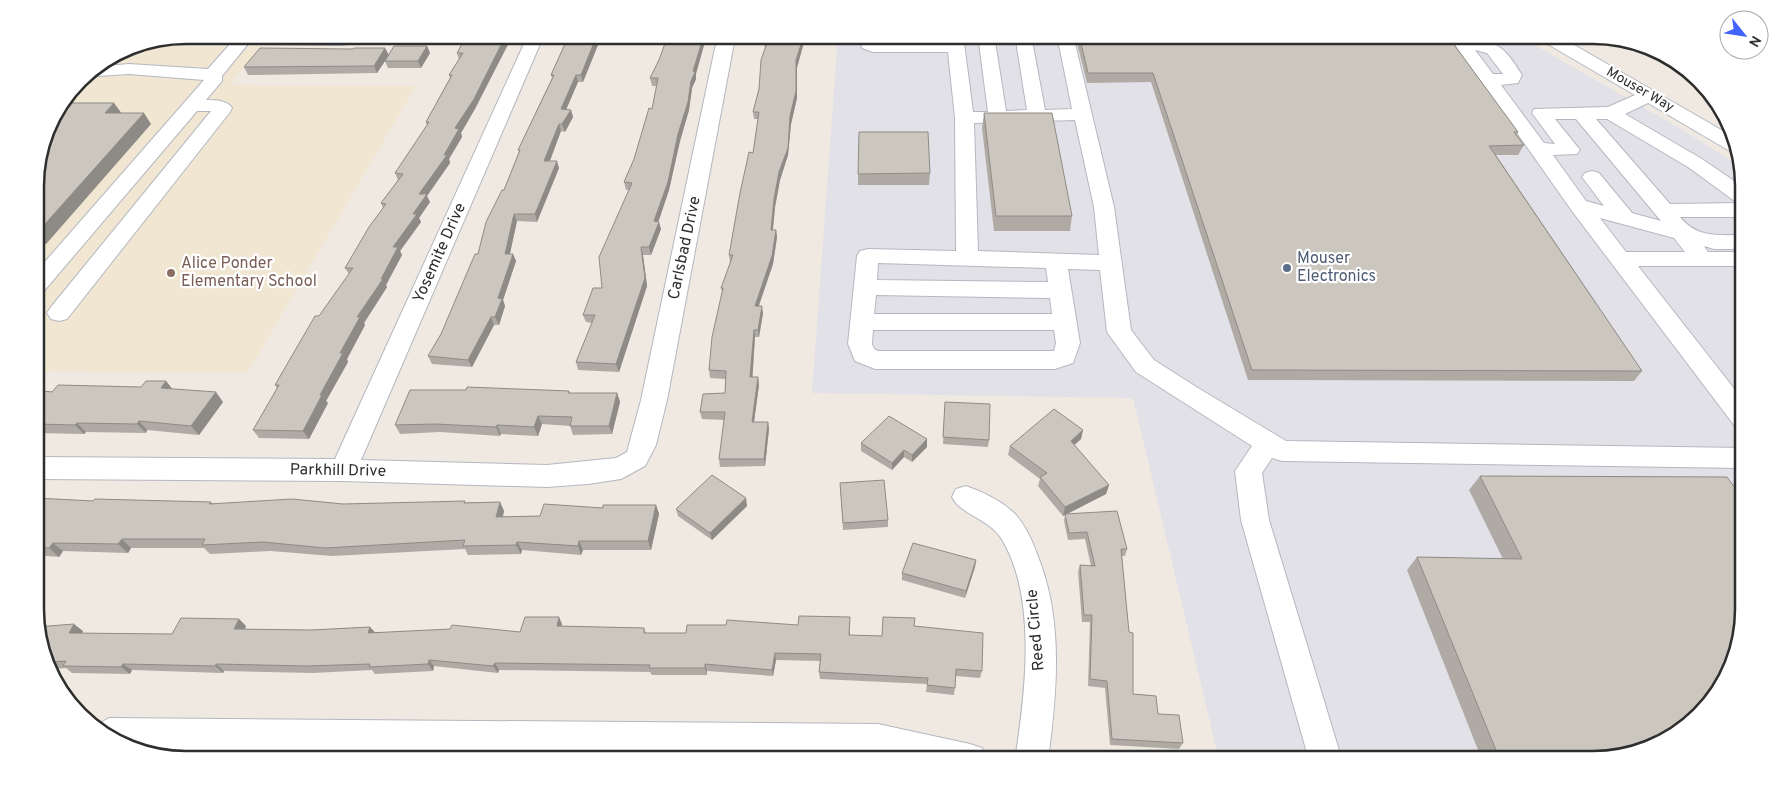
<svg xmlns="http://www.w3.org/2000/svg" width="1779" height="795" font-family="Overpass,sans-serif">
	<rect width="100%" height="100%" fill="#efe9e1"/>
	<path fill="#e3e1e8" d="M838,35H1517L1681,129L1743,168L1744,610L1733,667L1603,760H1219L1133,398L812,393Z"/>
	<path fill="#f0e6d1" d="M136,45L261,46L230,85L416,86L248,372L36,371L35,175L50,119L86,72L128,46Z"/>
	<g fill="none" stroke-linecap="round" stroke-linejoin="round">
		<defs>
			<path id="minor" d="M185,35H392L390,39L384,40L341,45L248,44L222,76V81L206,100C216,100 227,100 232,108L230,112L67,319L59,321L51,319L47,313L51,307L211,111H197L44,291L36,294V272L204,80L129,74L82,77L95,67L129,64L208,69L230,44L172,43L164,39Z
				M528,35H544L361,460L547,465L616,458L627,452L641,400L715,48L721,35H737L733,48L667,400L656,445L645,466L621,479L588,484L547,487L343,481L36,479V457L335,459Z
				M858,35H874L877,42H947V35H963L973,112H988L978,35H994L1006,111L1027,110L1015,35H1031L1045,110L1072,109L1057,35H1073L1114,207L1131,330L1154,360L1198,388L1286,441L1744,448V468L1282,461L1272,458L1262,473L1269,520L1342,760H1309L1241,520L1235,471L1252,446L1136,372L1107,332L1100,270L1068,269L1080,343L1073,363L1055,369H875L855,361L848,344L857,256L860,251L868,249L956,251L955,118L948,52H873L862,48ZM1075,120L1094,207L1099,255L978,251L974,123ZM878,263L1046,268L1048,282L877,280ZM876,295L1050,298L1052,314H874ZM873,330H1054L1056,343L1054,351H878L874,349L872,344Z
				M1448,35H1465L1468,39C1499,40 1506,50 1522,75L1518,83L1501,85L1544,143L1555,144L1532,113L1534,109L1608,107L1635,95L1539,39L1537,35H1557L1730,135L1737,151L1728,150L1648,103L1625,114L1702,159L1743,187V203L1736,202L1688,167L1607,119H1596L1670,204L1743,203V217H1680C1697,238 1718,235 1743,235V249H1714L1704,246L1708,252H1743V266H1638L1743,400V428L1734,425L1572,211ZM1475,50L1487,53L1503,74H1493ZM1555,119H1576L1661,221L1632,213L1599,173L1592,171L1585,173L1582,177L1604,206L1586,201L1553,155L1577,154L1580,150ZM1600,218L1674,238L1685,252H1626Z
				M966,486C983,492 1002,501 1015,514C1025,525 1032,540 1037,554C1064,619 1057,692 1048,760H1015C1025,695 1038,597 1001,538C989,519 961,515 952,497L956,489Z
				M109,718L878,724L970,744L982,748L986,760H898L878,756L644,754V760H611L612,754L135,750L128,749L97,725Z"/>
		</defs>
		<use href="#minor" stroke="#b4b7c1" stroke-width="2"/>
		<use href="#minor" fill="#fff" fill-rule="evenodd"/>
	</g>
	<path fill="#afaba4" d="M467,35L476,107L461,133L462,137L449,159L450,163L427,196L430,202L419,218L421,222L400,251L402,255L386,285L387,287L364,323L365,325L347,359L348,362L326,401L328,403L309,439L259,438L253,430L277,388L275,385L319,316L349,274L345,268L383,208L381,203L398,180L395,173L427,126L426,122L450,78L449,75L459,60L457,53Z
		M569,35H602L583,82H578L566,109L571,110L573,117L565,132L561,131L550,161L559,168L537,222L517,221L510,254H513L516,261L503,300L505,306L499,325H494L472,367L432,364L428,356L441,334L478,254L519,152L518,150L552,78L551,75Z
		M766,35L797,68V98L791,124L788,155L780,180L775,207L773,230H776L777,237L773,264L759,306L763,313L759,337H755L752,377H758L759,385L754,422H768L769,429L765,466L720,467L719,459L724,420L702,419L700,412L725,393L726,379L710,378L709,370L722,292L721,288L730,263L729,255L753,153L758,119H754L753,112L759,89L765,48L764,40Z
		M1075,35H1447L1518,132L1517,135L1524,145L1518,155H1496L1642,371L1634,381L1248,380L1151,82L1087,83Z
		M427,46L430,53L421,68H388L385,61L377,73L248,75L244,67L389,55Z
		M659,60L696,74V79L692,88L689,110L680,141L669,190L658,222L661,229L651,255H643L647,286L619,372L578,370L576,362L592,323L586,322L583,315L602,288L629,190H626L624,182L634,159L652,109L657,86H652L650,78Z
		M114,103L121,113L151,124L46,244H36L35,175Z
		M984,113L1072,216L1070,231H994L982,128Z
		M930,173L929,185H858V174Z
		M166,381L172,389L223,402L199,435L147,430L146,433L86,432L84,434L36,433V390L52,392L141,387Z
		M569,391L570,393H617L620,402L612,434L573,435L570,426L542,424L538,436L501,434L500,436L440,432L400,434L395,425Z
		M945,402L989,440L988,447L943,444Z
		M1083,430L1081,439L1074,445L1109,485L1106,494L1067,514L1127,549L1125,556H1122L1133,694L1158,714L1183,743L1179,749L1110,745L1105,688L1088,686L1090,622H1082L1078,572L1080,565L1091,566L1085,539L1068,540L1064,521L1065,515L1063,516L1038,486L1040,479L1008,455L1010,446Z
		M861,443L927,447L912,462L904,457L892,470L861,451Z
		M1480,476L1727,477L1603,760H1482L1407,570L1417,557L1503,559L1469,490Z
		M840,483L888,520V527L843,530Z
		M36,498L93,501L211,502L213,504H343L500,502L504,511L503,517L540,516L603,508L656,505L659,514L651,550H583L581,555L522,550L521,554L468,555L465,549L332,556L271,551L210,554L204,548H131L128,553L63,551L59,557L36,555Z
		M747,506L712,540L678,516L676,509Z
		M976,560L975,567L965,598L902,580V573Z
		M850,617V635L882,636L914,626L982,671L980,678L956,676L954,695L926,692L927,684L820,679L819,672L820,661L776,660L773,676L707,671V675H652L650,672L499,670L498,673L434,666L433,671L375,674L372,670L313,673L224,671L223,673L132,670L130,674L72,673L66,668L53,669L36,630L83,631L82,634H172L239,619L246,626L245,629L311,630L370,627L375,632H520L562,624V626L644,628L646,633H686L798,625Z"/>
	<path fill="#8e8b86" d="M506,35H513L476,107L461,133L462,137L449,159L450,163L427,196L430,202L419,218L421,222L400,251L402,255L386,285L387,287L364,323L365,325L347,359L348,362L326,401L328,403L309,439L303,431L357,317L381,279L393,247L413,214L419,194L444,155L455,128Z
		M597,35H602L583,82L581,75Z
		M704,35H707L696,74V79L692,88L689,110L680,141L669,190L656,229L654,221L678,134L693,71Z
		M804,35H806L797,68V98L791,124L788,155L780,180L775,207L772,237L771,230L774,199L790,116L796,60Z
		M427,46L430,53L421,68L418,61Z
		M385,48L389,55L377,73L374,66Z
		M576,75L578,82L563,117L561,109Z
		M114,103L122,114L105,113Z
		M571,110L573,117L565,132L562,124Z
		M144,113L151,124L46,244L37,233Z
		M559,124L561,131L547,168L544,161Z
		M557,161L559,168L537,222L535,214Z
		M514,214L517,221L508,262L505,254Z
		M659,222L661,229L651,255L649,247Z
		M776,230L777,237L773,264L756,313L755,306Z
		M641,247L643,255L647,286L619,372L616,364Z
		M513,254L516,261L503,300L505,306L499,325L495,317L498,298Z
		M762,306L763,313L759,337L758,330Z
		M491,317L494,325L472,367L468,360Z
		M754,330L755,337L752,385L750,377Z
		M758,377L759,385L753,429L752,422Z
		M166,381L174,391L161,388Z
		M216,392L223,402L199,435L191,426Z
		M617,393L620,402L612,434L609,426Z
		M538,416L542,424L538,436L534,427Z
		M139,421L147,430L146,433L137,424Z
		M768,422L769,429L765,466L764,459Z
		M77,423L86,432L84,434L75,425Z
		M497,425L501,434L500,436L496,427Z
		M1083,430L1081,439L1069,450L1071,441Z
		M927,439V447L912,462V455Z
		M904,450V457L892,470V463Z
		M1109,485L1106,494L1063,516L1065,507Z
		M746,498L747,506L712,540L710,533Z
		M500,502L504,511L500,526L496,517Z
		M656,505L659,514L651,550L648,541Z
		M122,539L131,548L128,553L118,544Z
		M579,541L583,550L581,555L578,546Z
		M517,542L522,550L521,554L516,545Z
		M53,543L63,551L59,557L49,548Z
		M976,560L975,567L965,598L966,591Z
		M559,617L562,624L560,633L557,626Z
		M239,619L246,626L242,636L234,629Z
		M74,624L83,631L78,640L69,633Z
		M370,627L376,634L368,633Z
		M775,653L776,660L773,676L772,670Z
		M429,660L434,666L433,671L428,664Z
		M495,663L499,670L498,673L493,666Z
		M123,664L132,670L130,674L121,667Z
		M216,664L224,671L223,673L215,666Z
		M705,664L707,671V675L705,668Z"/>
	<path fill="#cbc7bf" stroke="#8e8b86" d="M467,35H506L474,99L455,128L459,129L444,155H447L419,194H427L413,214H417L393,247H398L381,279H383L357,317H360L340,353H343L320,395H322L303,431L253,430L279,385H275L315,316H319L353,268H345L369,227L386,204L381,203L403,174L395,173L429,122H426L452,75H449L463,53H457Z
		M569,35H597L581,75H576L561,109L571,110L562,124H559L544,161H557L535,214H514L505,254H513L498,298L502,299L495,317H491L468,360L428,356L441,334L475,254H478L486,222L502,190H504L520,150H518L554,75H551Z
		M668,35H704L693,71L695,72L691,81L688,102L678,134L668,182L654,221L659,222L649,247H641L645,278L616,364L576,362L595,315H583L593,288H602L599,257L632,183L624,182L634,159L649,108L652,109L658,78H650L659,60Z
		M766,35H804L796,60V91L790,116L788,148L779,172L774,199L771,230H776L772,256L755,306H762L758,330H754L750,377H758L752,422H768L764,459H719L725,412H700L703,394L725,393L726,371L709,370L712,337L723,288H721L733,255H729L740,193L749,152L753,153L759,112H753L759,89L761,60L768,40H764Z
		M1079,35H1447L1518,132H1514L1524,145L1489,146L1642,371L1252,370L1153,73H1088Z
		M394,46H427L418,61H385Z
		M260,48L353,49L354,48H385L374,66L244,67Z
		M63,103H114L105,113H144L37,233H35V175L50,119Z
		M984,113H1052L1072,216H996Z
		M859,132H928L930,173L858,174Z
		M146,381H166L161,388L216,392L191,426L139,421L137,424L77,423L75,425L36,424V390L52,392L58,385L141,387Z
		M467,387L569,391L568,393H617L609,426H570L572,417L538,416L534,427L497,425L496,427L435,424L395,425L410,390H466Z
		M945,402L990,404L989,440L943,437Z
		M1054,409L1083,430L1071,441L1109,485L1065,507L1040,477L1047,473L1010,446Z
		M889,416L927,439L912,455L904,450L892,463L861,443Z
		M712,475L746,498L710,533L676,509Z
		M1480,476L1727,477L1744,500V610L1733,667L1685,729L1642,752L1603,760H1500L1417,557L1522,559Z
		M884,480L888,520L843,523L840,483Z
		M36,498L93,501L95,499L211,502L209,504L292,499L343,504L465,501L464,503L500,502L496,517L540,516L544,504L603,508V505H656L648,541H579L578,546L517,542L516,545L463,546L465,540L325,548L263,542L202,545L205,539H122L118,544L53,543L49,548L36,547Z
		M1117,511L1127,549H1121L1129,632L1133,633V694L1156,696L1158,714L1179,715L1183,743L1112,739L1107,681L1090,679L1092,615H1084L1080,565L1095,566L1087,532L1069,533L1065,514Z
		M913,543L976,560L966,591L902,573Z
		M799,616L850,617L849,635L882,636L883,617L915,618L914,626L983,633L982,671L956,669L955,688L927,685L928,678L819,672L821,654L775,653L772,670L705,664V668H649L650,665L495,663L493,666L429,660L428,664L369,667L370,664L306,666L216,664L215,666L123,664L121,667L63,666L66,661L50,662L36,630V627L74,624L69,633L172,634L181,618L239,619L234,629L311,630L370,627L368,633L450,629L452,625L520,632L525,617H559L557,626L644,628V633H686L687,625H726L727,620L798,625Z"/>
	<circle fill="#5c6f8a" stroke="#fff" stroke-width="2" cx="1287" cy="268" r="5"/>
	<circle fill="#8d6e63" stroke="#fff" stroke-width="2" cx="171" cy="273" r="5"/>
	<g text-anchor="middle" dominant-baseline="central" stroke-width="4.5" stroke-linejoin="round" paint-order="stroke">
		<g font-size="14" fill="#2e2e2e" stroke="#fff">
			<text transform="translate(1640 90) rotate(30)">Mouser Way</text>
		</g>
		<g font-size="16" fill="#2e2e2e" stroke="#fff">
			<text transform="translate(685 248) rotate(-78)">Carlsbad Drive</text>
			<text transform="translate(440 253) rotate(-66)">Yosemite Drive</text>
			<text transform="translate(338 471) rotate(1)">Parkhill Drive</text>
			<text transform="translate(1036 630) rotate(-95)">Reed Circle</text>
		</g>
		<g font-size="16" fill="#4e5e75" stroke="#fff" text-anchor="start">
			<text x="1297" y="259">Mouser<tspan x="1297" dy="18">Electronics</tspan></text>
		</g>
		<g font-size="16" fill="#785e54" stroke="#fff" text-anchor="start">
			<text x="181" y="264">Alice Ponder<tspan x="181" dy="18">Elementary School</tspan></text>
		</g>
	</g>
	<path d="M0 0H1779V795H0ZM186 44H1593A142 142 0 0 1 1735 186V609A142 142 0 0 1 1593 751H186A142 142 0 0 1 44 609V186A142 142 0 0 1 186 44Z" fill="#fff" fill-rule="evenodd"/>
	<path fill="none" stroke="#2e2e2e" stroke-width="2.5" d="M186 44H1593A142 142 0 0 1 1735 186V609A142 142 0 0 1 1593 751H186A142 142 0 0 1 44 609V186A142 142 0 0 1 186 44Z"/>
	<g transform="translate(1744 35) rotate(120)"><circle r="24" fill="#ffffff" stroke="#ababab"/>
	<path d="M0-4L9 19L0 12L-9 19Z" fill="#4264fb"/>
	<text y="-8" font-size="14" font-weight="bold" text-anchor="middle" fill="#2e2e2e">N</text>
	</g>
</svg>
